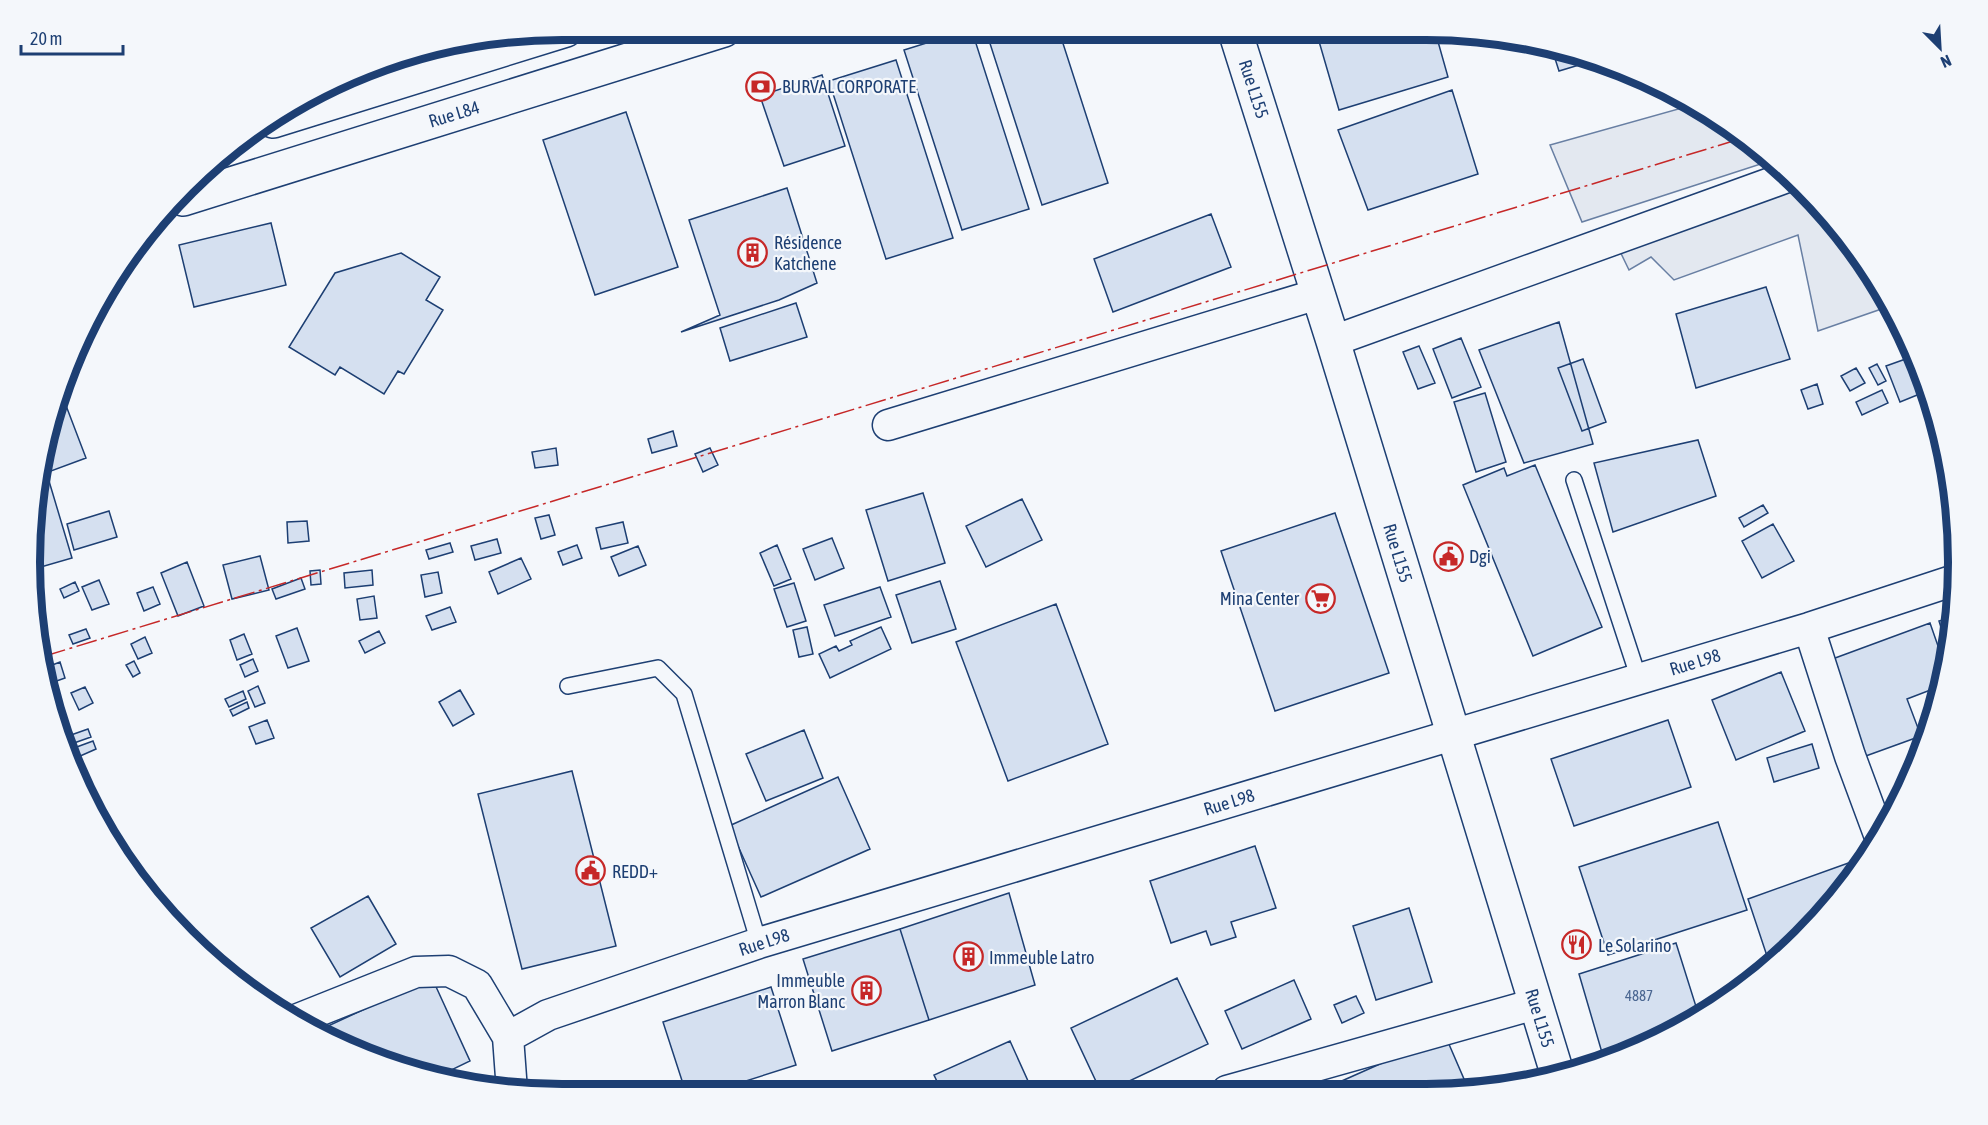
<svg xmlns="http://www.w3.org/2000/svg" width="1988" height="1125" font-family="'Asap Condensed',sans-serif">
	<rect width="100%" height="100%" fill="#f4f7fb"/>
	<path fill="#e3e8f0" stroke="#687fa3" stroke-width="1.5" d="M1696,104L1773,160L1582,222L1550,145Z
		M1793,180L1848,239L1890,306L1818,331L1798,235L1674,280L1651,257L1629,270L1615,241Z"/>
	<path fill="#d5e0f0" stroke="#1d3f73" stroke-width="1.5" d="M965,31H972L1029,209L962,230L904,50Z
		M986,31H1059L1108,183L1042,205Z
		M1316,31H1435L1448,77L1339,110Z
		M1552,49L1596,58L1599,59L1559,71Z
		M896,60L953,238L886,259L829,81Z
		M822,75L845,146L784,166L760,96Z
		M1452,90L1478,174L1368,210L1338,130Z
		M626,112L678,267L595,295L543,140Z
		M787,188L817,283L779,300L681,332L720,315L689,220Z
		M1211,214L1231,267L1113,312L1094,259Z
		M271,223L286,285L194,307L179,245Z
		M401,253L440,277L426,300L443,310L404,374L398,371L384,394L340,367L335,375L289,347L335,273Z
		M1766,287L1790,359L1696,388L1676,314Z
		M796,303L807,337L730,361L720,328Z
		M1559,322L1593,444L1524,463L1479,350Z
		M1461,338L1481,387L1452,398L1433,349Z
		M1419,346L1435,383L1418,389L1403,352Z
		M1914,356L1927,391L1900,402L1886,366Z
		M1583,359L1606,422L1582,431L1558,368Z
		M1877,364L1886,381L1878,385L1869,368Z
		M1856,368L1865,383L1850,391L1841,376Z
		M1817,384L1823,404L1808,409L1801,390Z
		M1882,390L1888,403L1862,415L1856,402Z
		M1485,393L1506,462L1476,472L1454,402Z
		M62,395L86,458L43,474L48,424Z
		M673,431L677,446L652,453L648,439Z
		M1698,440L1716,496L1613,532L1594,463Z
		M556,448L558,465L535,468L532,452Z
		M710,448L718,465L703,472L695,454Z
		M1535,465L1602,627L1533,656L1463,485L1504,468L1507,476Z
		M49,481L72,558L34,569L42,484Z
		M923,493L945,563L888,581L866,510Z
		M1022,499L1042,540L986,567L966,526Z
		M1763,505L1768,513L1744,527L1739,518Z
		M109,511L117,537L74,550L67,524Z
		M1335,513L1389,673L1275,711L1221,551Z
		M549,515L555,535L541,539L535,518Z
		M307,521L309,541L288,543L287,522Z
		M623,522L628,543L601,549L596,528Z
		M1773,524L1794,561L1762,578L1742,541Z
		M832,538L844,568L815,580L803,549Z
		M497,539L501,553L475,560L471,546Z
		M450,543L453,552L429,559L426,550Z
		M577,545L582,558L563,565L558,552Z
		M777,545L791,579L774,586L760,553Z
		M638,546L646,565L619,576L611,557Z
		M260,556L269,590L232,599L223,565Z
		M521,558L531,579L498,594L489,572Z
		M187,562L204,606L178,616L161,573Z
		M320,570L321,584L311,585L310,571Z
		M372,570L373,585L345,588L344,573Z
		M438,572L442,593L425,597L421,575Z
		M301,578L305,589L276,599L272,589Z
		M99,580L109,604L92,610L82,587Z
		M940,581L956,629L912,643L896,595Z
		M75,582L79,591L64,598L60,589Z
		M794,583L806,621L787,627L774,589Z
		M153,587L160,604L144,611L137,593Z
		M880,587L891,617L835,636L824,605Z
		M374,596L377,618L360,620L357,599Z
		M42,599L45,617L36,618L32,600Z
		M1056,604L1108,744L1008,781L956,642Z
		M450,607L456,622L432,630L426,616Z
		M1954,617L1953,632L1949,653L1939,621Z
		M1930,623L1945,666L1941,686L1907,699L1921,736L1863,757L1827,661Z
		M807,627L813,654L799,657L793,630Z
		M881,627L891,649L830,678L819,654L836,646L839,651L852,645L850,641Z
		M297,628L309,661L288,668L276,636Z
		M86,629L90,638L73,644L69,635Z
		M379,631L385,643L365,653L359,641Z
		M244,634L252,654L237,660L230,640Z
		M145,637L152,653L138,659L131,644Z
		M253,659L258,671L245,677L240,665Z
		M134,661L140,673L133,677L126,665Z
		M60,662L65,678L51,683L47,667Z
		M1781,672L1805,731L1736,760L1712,700Z
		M258,686L265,703L255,707L248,691Z
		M85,687L93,703L79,710L71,693Z
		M460,690L474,714L453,726L439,702Z
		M243,691L246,699L229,707L225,699Z
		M247,702L249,708L233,716L230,710Z
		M267,720L274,738L256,744L249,727Z
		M1668,720L1691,787L1574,826L1551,759Z
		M88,729L91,737L74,743L71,735Z
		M804,730L823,778L766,801L746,754Z
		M93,741L96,749L78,757L74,748Z
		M1812,744L1819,768L1774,782L1767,758Z
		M572,771L616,946L522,969L478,794Z
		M838,777L870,849L761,897L729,826Z
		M1718,822L1747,910L1608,955L1579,867Z
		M1255,846L1276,908L1231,922L1236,937L1211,945L1206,931L1171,943L1150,881Z
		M1854,861L1857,868L1802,939L1770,965L1748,899Z
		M1009,893L1035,985L929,1020L900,929Z
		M368,896L396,944L340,977L311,928Z
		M1409,908L1432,982L1376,1000L1353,926Z
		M900,929L929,1020L832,1051L803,959Z
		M1676,943L1699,1016L1644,1043L1603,1056L1579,974Z
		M432,978L470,1061L439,1076L392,1067L315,1032Z
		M1177,978L1208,1044L1106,1092H1101L1071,1028Z
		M1294,980L1311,1019L1242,1049L1225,1011Z
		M771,987L796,1065L708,1093H686L663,1022Z
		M1356,996L1364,1013L1342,1023L1334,1005Z
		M1445,1035L1467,1086L1457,1091H1327L1326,1088Z
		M1010,1041L1033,1092H942L934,1075Z"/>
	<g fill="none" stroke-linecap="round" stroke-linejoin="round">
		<defs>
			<path id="lane" d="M1574,480L1639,679
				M568,686L658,668L684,694L759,943"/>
			<path id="street" d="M1333,341L1790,176
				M888,425L1318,294
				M1809,628L1850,756L1880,837
				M293,1021L416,972L449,971L477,985L508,1037L512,1091
				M508,1037L548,1015L759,943L1809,628L1955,580
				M1227,1091L1535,1004"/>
			<path id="secondary" d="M1235,31L1333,341L1558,1076
				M273,121L566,30
				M183,199L724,30"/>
		</defs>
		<use href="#lane" stroke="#1d3f73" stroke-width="18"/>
		<use href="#street" stroke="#1d3f73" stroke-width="33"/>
		<use href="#secondary" stroke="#1d3f73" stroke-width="36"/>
		<use href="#lane" stroke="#f4f7fb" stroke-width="15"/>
		<use href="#street" stroke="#f4f7fb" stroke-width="30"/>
		<use href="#secondary" stroke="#f4f7fb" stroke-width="33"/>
		<path stroke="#c62828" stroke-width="1.5" stroke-dasharray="21 4.5 3 4.5" stroke-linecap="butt" d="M45,656L1743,138"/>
	</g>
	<defs>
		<symbol id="bank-ring" viewBox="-11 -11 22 22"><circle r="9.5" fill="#f4f7fb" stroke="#c62828" stroke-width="1.5"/><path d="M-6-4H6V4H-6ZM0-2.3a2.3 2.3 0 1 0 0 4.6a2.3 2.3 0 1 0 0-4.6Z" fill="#c62828"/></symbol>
		<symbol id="building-ring" viewBox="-11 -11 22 22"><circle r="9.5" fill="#f4f7fb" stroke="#c62828" stroke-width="1.5"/><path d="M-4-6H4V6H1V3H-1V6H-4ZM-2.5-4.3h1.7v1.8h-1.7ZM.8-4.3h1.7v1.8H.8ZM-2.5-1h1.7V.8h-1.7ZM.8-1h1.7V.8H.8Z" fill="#c62828"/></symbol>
		<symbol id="civic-ring" viewBox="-11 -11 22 22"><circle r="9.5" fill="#f4f7fb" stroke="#c62828" stroke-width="1.5"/><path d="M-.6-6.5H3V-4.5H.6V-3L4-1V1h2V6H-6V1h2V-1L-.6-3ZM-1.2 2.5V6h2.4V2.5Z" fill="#c62828"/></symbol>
		<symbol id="supermarket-ring" viewBox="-11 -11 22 22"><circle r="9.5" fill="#f4f7fb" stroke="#c62828" stroke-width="1.5"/><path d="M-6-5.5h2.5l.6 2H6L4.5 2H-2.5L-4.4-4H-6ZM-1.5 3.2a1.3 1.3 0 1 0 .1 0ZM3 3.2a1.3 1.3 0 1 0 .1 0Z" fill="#c62828"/></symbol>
		<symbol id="restaurant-ring" viewBox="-11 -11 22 22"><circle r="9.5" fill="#f4f7fb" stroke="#c62828" stroke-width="1.5"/><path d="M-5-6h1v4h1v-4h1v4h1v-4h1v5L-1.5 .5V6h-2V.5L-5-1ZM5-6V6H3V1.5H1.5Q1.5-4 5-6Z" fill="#c62828"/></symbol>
	</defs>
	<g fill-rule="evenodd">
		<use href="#bank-ring" x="744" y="70" width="33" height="33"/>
		<use href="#building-ring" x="736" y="236" width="33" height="33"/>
		<use href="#civic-ring" x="1432" y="540" width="33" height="33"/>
		<use href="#supermarket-ring" x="1304" y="582" width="33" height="33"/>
		<use href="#civic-ring" x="574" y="854" width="33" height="33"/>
		<use href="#restaurant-ring" x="1560" y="928" width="33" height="33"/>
		<use href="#building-ring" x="952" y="940" width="33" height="33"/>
		<use href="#building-ring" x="850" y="974" width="33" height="33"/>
	</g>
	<g text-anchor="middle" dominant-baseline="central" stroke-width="4.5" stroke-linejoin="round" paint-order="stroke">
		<g font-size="15" fill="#4b6792">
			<text x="1639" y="995">4887</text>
		</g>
		<g font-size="18" fill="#1d3f73" stroke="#f4f7fb" text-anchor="start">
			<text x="782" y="86">BURVAL CORPORATE</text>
			<text x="774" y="242">Résidence<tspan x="774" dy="21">Katchene</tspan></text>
			<text x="1469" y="556">Dgi</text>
			<text x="1299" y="598" text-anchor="end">Mina Center</text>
			<text x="612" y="871">REDD+</text>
			<text x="1598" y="945">Le Solarino</text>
			<text x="989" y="957">Immeuble Latro</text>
			<text x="845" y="980" text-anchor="end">Immeuble<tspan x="845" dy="21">Marron Blanc</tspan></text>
		</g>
		<g font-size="18" fill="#1d3f73" stroke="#f4f7fb">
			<text transform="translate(1254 89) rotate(72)">Rue L155</text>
			<text transform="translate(454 114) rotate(-17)">Rue L84</text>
			<text transform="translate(1398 553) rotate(73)">Rue L155</text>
			<text transform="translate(1695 662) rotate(-17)">Rue L98</text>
			<text transform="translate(1229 802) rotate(-17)">Rue L98</text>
			<text transform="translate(764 942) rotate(-18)">Rue L98</text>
			<text transform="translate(1540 1018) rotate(73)">Rue L155</text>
		</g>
	</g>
	<path d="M0 0H1988V1125H0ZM562 40H1426A522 522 0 0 1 1948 562V562A522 522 0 0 1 1426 1084H562A522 522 0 0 1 40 562V562A522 522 0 0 1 562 40Z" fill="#f4f7fb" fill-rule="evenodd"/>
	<path fill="none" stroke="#1d3f73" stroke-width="8" d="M562 40H1426A522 522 0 0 1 1948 562V562A522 522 0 0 1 1426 1084H562A522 522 0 0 1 40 562V562A522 522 0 0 1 562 40Z"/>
	<g transform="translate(1940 48) rotate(156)" stroke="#f4f7fb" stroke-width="4.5" paint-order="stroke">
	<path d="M0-4.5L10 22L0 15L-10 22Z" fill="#1d3f73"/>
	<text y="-9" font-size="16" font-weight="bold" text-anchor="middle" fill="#1d3f73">N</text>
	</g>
	<path d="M21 45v9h102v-9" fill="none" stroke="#1d3f73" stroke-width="3"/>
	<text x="30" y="45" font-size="18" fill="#1d3f73" stroke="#f4f7fb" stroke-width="4.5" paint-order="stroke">20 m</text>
</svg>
